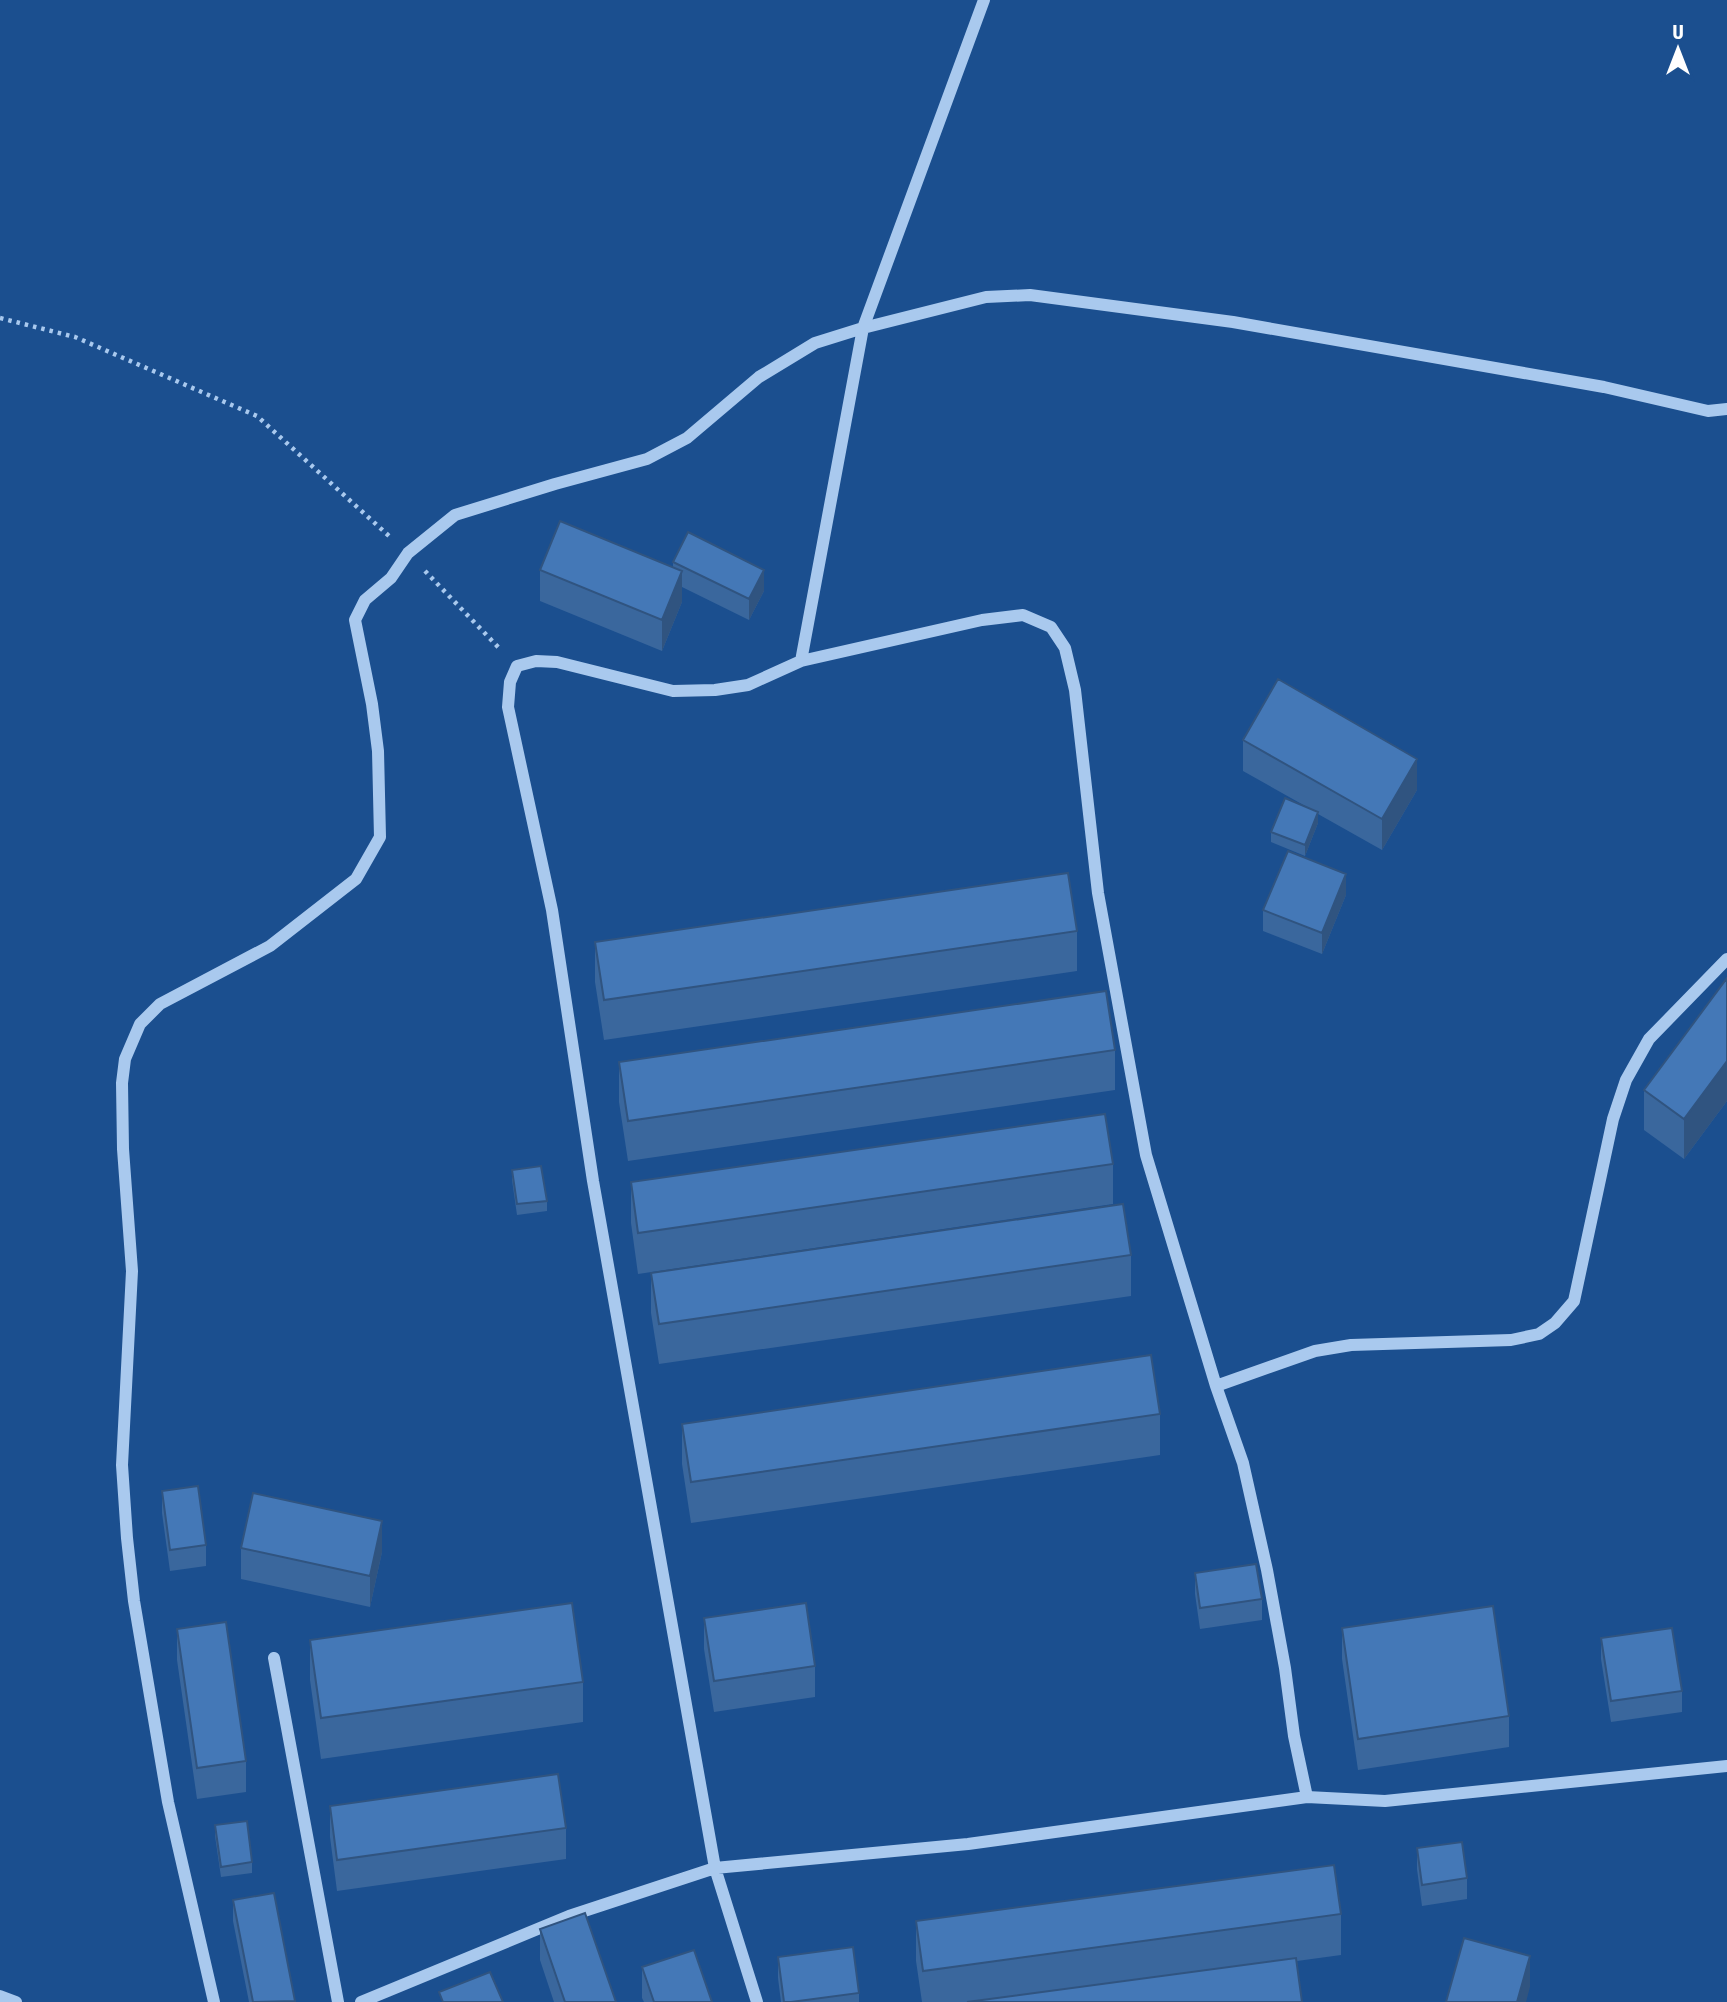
<svg xmlns="http://www.w3.org/2000/svg" width="1727" height="2002" font-family="'Fira Sans Condensed',sans-serif">
	<rect width="100%" height="100%" fill="#1b4f8f"/>
	<g fill="none" stroke-linecap="round" stroke-linejoin="round">
		<path stroke="#a9c9ee" stroke-width="4.5" stroke-dasharray="3.5 5" stroke-linecap="butt" d="M0,318L75,337L257,416L389,536
			M425,571L499,648"/>
		<path stroke="#a9c9ee" stroke-width="12" d="M801,661L863,328L984,0
			M1216,1386L1315,1351L1351,1345L1511,1340L1539,1334L1555,1323L1574,1301L1613,1119L1626,1080L1649,1039L1727,959
			M274,1658L338,2002
			M1307,1797L968,1844L715,1868L593,1181L552,910L508,707L510,682L517,666L536,661L557,662L673,691L715,690L748,685L801,661L982,620L1023,615L1051,627L1065,648L1075,690L1098,893L1146,1155L1216,1386L1243,1463L1267,1570L1285,1668L1294,1736L1307,1797L1385,1801L1727,1766
			M0,1996L16,2002
			M214,2002L168,1802L134,1601L127,1538L122,1465L132,1271L123,1149L122,1083L125,1059L140,1024L160,1004L270,946L356,879L380,837L378,751L372,704L355,620L365,600L391,578L408,553L455,515L555,484L647,459L687,438L759,377L815,343L863,328L986,297L1030,295L1233,322L1604,387L1708,411L1727,409
			M361,2002L569,1916L715,1868L757,2002"/>
	</g>
	<path fill="#3a679d" d="M673,562L764,591L749,620L682,587V602L662,651L540,601V570L673,567Z
		M1243,740L1417,790L1382,850L1318,814V823L1305,856L1271,842V832L1307,807L1243,771Z
		M1346,895L1322,954L1263,931V910Z
		M1077,931V971L604,1040L595,982V942Z
		M1727,978V1101L1684,1159L1644,1130V1090Z
		M1115,1050V1090L628,1161L619,1102V1062Z
		M1113,1164V1204L638,1274L631,1223V1182Z
		M512,1170L547,1201V1211L517,1215L512,1180Z
		M1131,1255V1296L659,1364L651,1313V1273Z
		M1160,1414V1455L691,1523L682,1464V1424Z
		M162,1491L206,1545V1566L170,1571L162,1513Z
		M241,1548L382,1552L370,1607L241,1579Z
		M1195,1573L1262,1599V1620L1200,1629L1195,1594Z
		M704,1618L815,1666V1697L714,1712L704,1649Z
		M1342,1628L1509,1716V1747L1358,1770L1342,1659Z
		M177,1629L246,1761V1792L197,1799L177,1660Z
		M1601,1638L1682,1691V1712L1611,1722L1601,1659Z
		M310,1640L583,1682V1722L321,1759L310,1680Z
		M330,1806L566,1828V1859L337,1891L330,1837Z
		M215,1825L252,1862V1873L221,1877L215,1836Z
		M1417,1848L1467,1878V1899L1422,1906L1417,1869Z
		M274,1893L295,2002H249L233,1921V1900Z
		M1341,1914V1955L1297,1961L1302,2002H922L916,1961V1921Z
		M540,1929L616,2002H554L540,1960Z
		M778,1957L859,1993V2002H781L778,1978Z
		M642,1967L712,2002H644L642,1998Z"/>
	<path fill="#305480" d="M764,570V591L749,620V599Z
		M682,571V602L662,651V620Z
		M1417,759V790L1382,850V819Z
		M1318,812V823L1305,856V845Z
		M1346,874V895L1322,954V933Z
		M1727,1061V1101L1684,1159V1119Z
		M382,1521V1552L370,1607V1576Z
		M1530,1956V1987L1526,2002H1517Z"/>
	<path fill="#4478b7" stroke="#305480" stroke-width="2" d="M560,521L682,571L662,620L540,570Z
		M688,532L764,570L749,599L673,562Z
		M1278,679L1417,759L1382,819L1243,740Z
		M1285,798L1318,812L1305,845L1271,832Z
		M1288,851L1346,874L1322,933L1263,910Z
		M1068,873L1077,931L604,1000L595,942Z
		M1727,978V1061L1684,1119L1644,1090Z
		M1106,991L1115,1050L628,1121L619,1062Z
		M1105,1114L1113,1164L638,1233L631,1182Z
		M541,1166L547,1201L517,1204L512,1170Z
		M1123,1204L1131,1255L659,1324L651,1273Z
		M1151,1355L1160,1414L691,1482L682,1424Z
		M198,1486L206,1545L170,1550L162,1491Z
		M253,1493L382,1521L370,1576L241,1548Z
		M1256,1564L1262,1599L1200,1608L1195,1573Z
		M572,1603L583,1682L321,1718L310,1640Z
		M806,1603L815,1666L714,1681L704,1618Z
		M1493,1606L1509,1716L1358,1739L1342,1628Z
		M226,1622L246,1761L197,1768L177,1629Z
		M1672,1628L1682,1691L1611,1701L1601,1638Z
		M558,1774L566,1828L337,1860L330,1806Z
		M247,1821L252,1862L221,1867L215,1825Z
		M1462,1842L1467,1878L1422,1885L1417,1848Z
		M1334,1865L1341,1914L923,1971L916,1921Z
		M274,1893L295,2001L253,2002L233,1900Z
		M585,1913L616,2002H565L540,1929Z
		M1464,1938L1530,1956L1517,2002H1446Z
		M853,1947L859,1993L791,2002H784L778,1957Z
		M694,1950L712,2002H654L642,1967Z
		M1296,1958L1302,2002H967Z
		M490,1972L503,2002H443L439,1992Z"/>
	<g transform="translate(1678 49)" stroke="#1b4f8f" stroke-width="5" paint-order="stroke">
	<path d="M0-5L12 26L0 18L-12 26Z" fill="#ffffff"/>
	<text y="-10" font-size="19" font-weight="bold" text-anchor="middle" fill="#ffffff">U</text>
	</g>
</svg>
